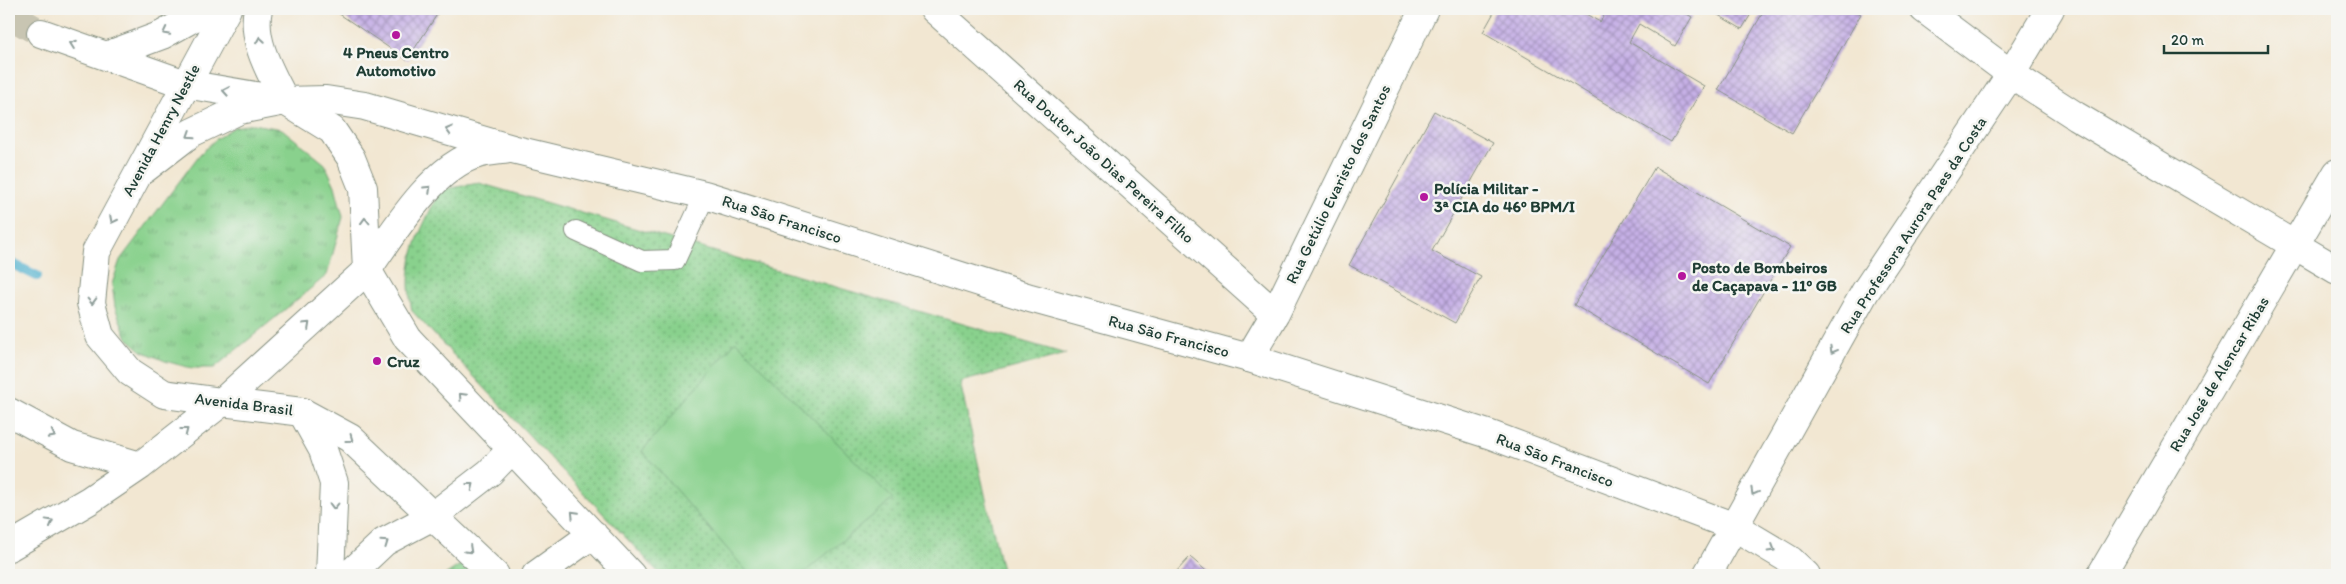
<svg xmlns="http://www.w3.org/2000/svg" width="2346" height="584" font-family="Itim,sans-serif">
	<defs>
		<pattern id="grass-tufts" width="24" height="20" patternUnits="userSpaceOnUse" patternTransform="scale(1.25)"><rect width="24" height="20" fill="#89d18d"/><path d="M3 7l-1-3M5 7V3M7 7l1-3M15 17l-1-3M17 17v-4M19 17l1-3" fill="none" stroke="#6fab74"/></pattern>
		<pattern id="park-dots" width="8" height="8" patternUnits="userSpaceOnUse" patternTransform="scale(1.25)"><rect width="8" height="8" fill="#89d18d"/><path d="M2 2h.1M6 6h.1" fill="none" stroke="#6fab74" stroke-width="1.8" stroke-linecap="round"/></pattern>
		<pattern id="building-cross-hatch" width="8" height="8" patternUnits="userSpaceOnUse" patternTransform="scale(1.25)"><rect width="8" height="8" fill="#c6b0e6"/><path d="M0 0l8 8M0 8l8-8" fill="none" stroke="#a090bb"/></pattern>
	</defs>
	<rect width="100%" height="100%" fill="#f6f6f2"/>
	<filter id="ink" filterUnits="userSpaceOnUse"><feTurbulence type="fractalNoise" baseFrequency=".02" numOctaves="2"/><feDisplacementMap in="SourceGraphic" scale="10" xChannelSelector="R" yChannelSelector="G"/><feConvolveMatrix kernelMatrix="1 2 1 2 8 2 1 2 1" color-interpolation-filters="sRGB"/></filter>
	<filter id="wash" filterUnits="userSpaceOnUse"><feTurbulence type="fractalNoise" baseFrequency=".0096" numOctaves="4" result="noise"/><feDisplacementMap in="SourceGraphic" scale="20" xChannelSelector="R" yChannelSelector="G"/><feGaussianBlur stdDeviation="1.12" result="paint"/><feColorMatrix in="noise" values="0 0 0 0 0 0 0 0 0 0 0 0 0 0 0 0 0 1.4 0 .05"/><feComposite in="paint" operator="in"/></filter>
	<g filter="url(#wash)">
		<rect width="100%" height="100%" fill="#f2e7d2"/>
		<path fill="url(#grass-tufts)" stroke="#548760" d="M252,124L282,129L325,164L335,186L343,217L327,275L214,368H191L165,361L142,351L127,338L115,307L112,284L120,260L200,154L216,139L234,127Z"/>
		<path fill="url(#park-dots)" stroke="#548760" d="M479,183L1066,354L960,382L1003,575H661L412,311C402,261 419,234 440,190Z
			M466,561L478,575H445Z"/>
		<path fill="#89d18d" stroke="#548760" d="M736,341L893,499L801,575H750L642,451Z"/>
		<g fill="none" stroke-linecap="round" stroke-linejoin="round">
			<path stroke="#4fb0ce" stroke-width="10" d="M9,262L37,276"/>
		</g>
		<g id="blocks">
			<path fill="url(#building-cross-hatch)" d="M332,9H439L440,10L407,60Z
				M1496,9H1577L1600,22L1608,9H1678L1692,17L1675,46L1639,24L1629,42L1704,86L1671,142L1483,32Z
				M1708,9H1754L1742,29Z
				M1765,9H1852L1861,14L1792,133L1718,90Z
				M1434,111L1493,143L1432,251L1481,277L1455,323L1349,265Z
				M1655,167L1790,247L1709,384L1574,305Z
				M1190,557L1211,575H1173Z"/>
		</g>
	</g>
	<g filter="url(#ink)">
		<use href="#blocks" fill-opacity="0" stroke="#889283" stroke-width="1"/>
		<g fill="none" stroke-linecap="round" stroke-linejoin="round">
			<path stroke="#c8c5b2" stroke-width="28" stroke-dasharray="28 14" stroke-linecap="butt" d="M9,15L41,33"/>
			<defs>
				<path id="service" d="M576,231L642,261L675,260L705,195"/>
				<path id="minor" d="M934,9L1275,314
					M1924,9L2011,74L2076,116L2337,270
					M1249,358L1275,314L1424,9
					M1707,575L1865,292L2011,74L2050,9
					M2101,575L2337,173"/>
				<path id="tertiary" d="M285,101L326,100L365,106L512,149L705,195L1030,298L1249,358L1491,435L1735,527L1790,560L1806,575
					M367,270C392,234 434,165 478,154C488,151 498,151 509,149
					M302,412L323,450L334,483L330,575
					M349,575L384,542L433,516"/>
				<path id="secondary" d="M367,270L408,339L631,575
					M222,402L302,412L350,438L495,575
					M433,516L490,472L512,449
					M536,575L593,534"/>
				<path id="primary" d="M106,56L162,35L209,9
					M143,170L191,133L239,110L285,101C271,73 251,41 258,9
					M222,402L164,394L130,372L100,336L91,303L96,252L227,9
					M9,412L72,446L140,466
					M9,547L90,500L140,466L222,402L367,270L363,188L351,158L332,130L285,101L185,84L41,33"/>
			</defs>
			<use href="#service" stroke="#889283" stroke-width="22"/>
			<use href="#minor" stroke="#889283" stroke-width="30"/>
			<use href="#tertiary" stroke="#889283" stroke-width="30"/>
			<use href="#secondary" stroke="#889283" stroke-width="30"/>
			<use href="#primary" stroke="#889283" stroke-width="30"/>
			<use href="#service" stroke="#fff" stroke-width="20"/>
			<use href="#minor" stroke="#fff" stroke-width="28"/>
			<use href="#tertiary" stroke="#fff" stroke-width="28"/>
			<use href="#secondary" stroke="#fff" stroke-width="28"/>
			<use href="#primary" stroke="#fff" stroke-width="28"/>
		</g>
		<defs><path id="oneway-chevron" d="M-2-3.5L2.5 0L-2 3.5" fill="none" stroke-width="1.6" stroke-linecap="round" stroke-linejoin="round" transform="scale(1.25)"/></defs>
		<g stroke="#8f9e9a">
			<use href="#oneway-chevron" transform="translate(166 32) rotate(153)"/>
			<use href="#oneway-chevron" transform="translate(260 40) rotate(-99)"/>
			<use href="#oneway-chevron" transform="translate(73 44) rotate(-160)"/>
			<use href="#oneway-chevron" transform="translate(226 91) rotate(-170)"/>
			<use href="#oneway-chevron" transform="translate(449 130) rotate(-164)"/>
			<use href="#oneway-chevron" transform="translate(190 135) rotate(147)"/>
			<use href="#oneway-chevron" transform="translate(428 189) rotate(-44)"/>
			<use href="#oneway-chevron" transform="translate(113 220) rotate(117)"/>
			<use href="#oneway-chevron" transform="translate(365 221) rotate(-92)"/>
			<use href="#oneway-chevron" transform="translate(92 301) rotate(88)"/>
			<use href="#oneway-chevron" transform="translate(307 325) rotate(-43)"/>
			<use href="#oneway-chevron" transform="translate(1833 350) rotate(119)"/>
			<use href="#oneway-chevron" transform="translate(462 396) rotate(-133)"/>
			<use href="#oneway-chevron" transform="translate(185 431) rotate(-38)"/>
			<use href="#oneway-chevron" transform="translate(52 435) rotate(27)"/>
			<use href="#oneway-chevron" transform="translate(350 439) rotate(36)"/>
			<use href="#oneway-chevron" transform="translate(471 486) rotate(-38)"/>
			<use href="#oneway-chevron" transform="translate(1754 492) rotate(119)"/>
			<use href="#oneway-chevron" transform="translate(334 506) rotate(91)"/>
			<use href="#oneway-chevron" transform="translate(574 514) rotate(-134)"/>
			<use href="#oneway-chevron" transform="translate(50 522) rotate(-29)"/>
			<use href="#oneway-chevron" transform="translate(385 543) rotate(-35)"/>
			<use href="#oneway-chevron" transform="translate(1772 549) rotate(31)"/>
			<use href="#oneway-chevron" transform="translate(469 550) rotate(43)"/>
		</g>
	</g>
	<g fill="#b5179e" stroke="#f6f6f2" stroke-width="2">
		<circle cx="396" cy="35" r="5"/>
		<circle cx="1424" cy="197" r="5"/>
		<circle cx="1682" cy="276" r="5"/>
		<circle cx="377" cy="361" r="5"/>
	</g>
	<g text-anchor="middle" dominant-baseline="central" stroke-width="5" stroke-linejoin="round" paint-order="stroke">
		<g font-size="16" font-weight="bold" fill="#1f3d34" stroke="#f6f6f2" text-anchor="start">
			<text x="396" y="52" text-anchor="middle">4 Pneus Centro<tspan x="396" dy="18">Automotivo</tspan></text>
			<text x="1434" y="188">Polícia Militar -<tspan x="1434" dy="18">3ª CIA do 46º BPM/I</tspan></text>
			<text x="1692" y="267">Posto de Bombeiros<tspan x="1692" dy="18">de Caçapava - 11º GB</tspan></text>
			<text x="387" y="361">Cruz</text>
		</g>
		<g font-size="16" fill="#1f3d34" stroke="#f6f6f2">
			<text transform="translate(161 130) rotate(-62)">Avenida Henry Nestle</text>
			<text transform="translate(1104 161) rotate(42)">Rua Doutor João Dias Pereira Filho</text>
			<text transform="translate(1338 184) rotate(-64)">Rua Getúlio Evaristo dos Santos</text>
			<text transform="translate(782 219) rotate(18)">Rua São Francisco</text>
			<text transform="translate(1913 225) rotate(-57)">Rua Professora Aurora Paes da Costa</text>
			<text transform="translate(1169 336) rotate(15)">Rua São Francisco</text>
			<text transform="translate(2219 374) rotate(-59)">Rua José de Alencar Ribas</text>
			<text transform="translate(244 404) rotate(7)">Avenida Brasil</text>
			<text transform="translate(1555 460) rotate(21)">Rua São Francisco</text>
		</g>
	</g>
	<rect width="2346" height="584" fill="none" stroke="#f6f6f2" stroke-width="30"/>
	<path d="M2164 45v8h104v-8" fill="none" stroke="#1f3d34" stroke-width="2.5"/>
	<text x="2171" y="45" font-size="15" fill="#1f3d34" stroke="#f6f6f2" stroke-width="4" paint-order="stroke">20 m</text>
</svg>
